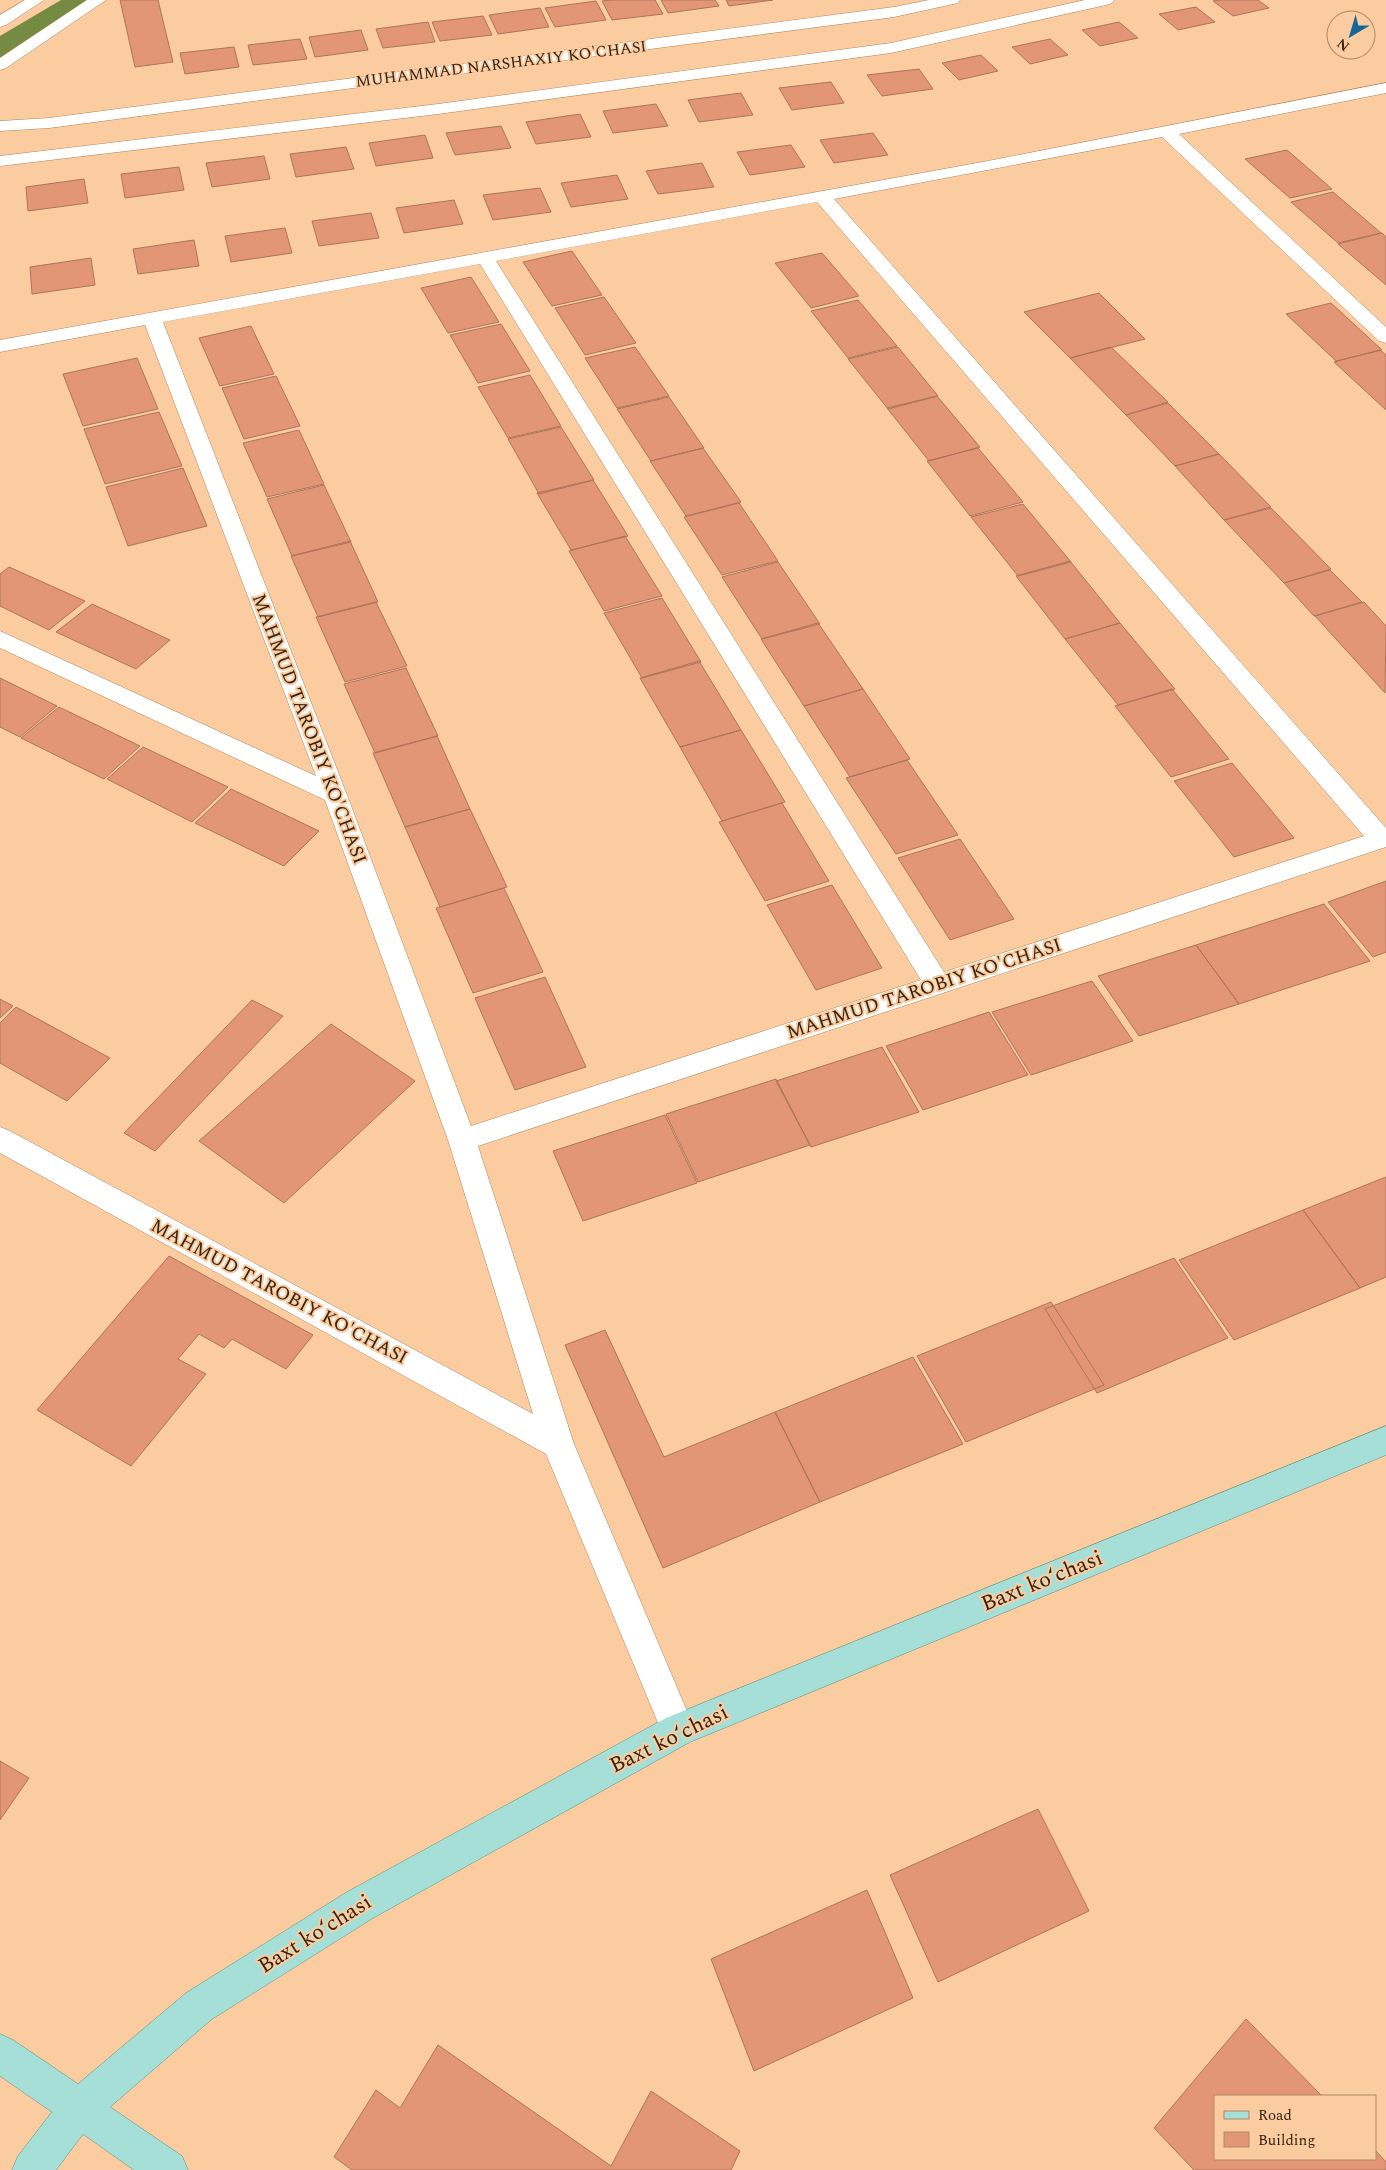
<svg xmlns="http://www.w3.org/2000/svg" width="1386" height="2170" font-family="Spectral,serif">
	<rect width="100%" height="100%" fill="#fccca1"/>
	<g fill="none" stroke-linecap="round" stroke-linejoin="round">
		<path fill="#758b41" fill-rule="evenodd" d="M61,0H99L94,7L11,57L0,60V36Z"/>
	</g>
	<path fill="#e39676" stroke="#ab745d" d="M120,0H158L173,62L135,67Z
		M611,0H655L663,14L612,20L602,1Z
		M661,0H715L719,6L668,13Z
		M726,0H773L729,6Z
		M1219,0H1258L1269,8L1233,16L1213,1Z
		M596,1L606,20L555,27L545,8Z
		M1196,7L1215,22L1178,30L1159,14Z
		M540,8L549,27L498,34L489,15Z
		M483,16L492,35L440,41L432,22Z
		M428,22L435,42L383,48L376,29Z
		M1119,22L1138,38L1100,46L1082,30Z
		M361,30L368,50L315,57L309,37Z
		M300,39L307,59L253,65L248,45Z
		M1050,39L1068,55L1030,64L1012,47Z
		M234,47L239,67L185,74L180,53Z
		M981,55L998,71L959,80L942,63Z
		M919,69L933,89L882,96L867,75Z
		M831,82L844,103L792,110L779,88Z
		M741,93L753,115L699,122L688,100Z
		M656,104L668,126L613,133L603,111Z
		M580,114L591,137L536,144L526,122Z
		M501,126L511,148L455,155L446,133Z
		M873,133L888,155L834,163L820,140Z
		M425,135L433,158L376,166L369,143Z
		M791,145L805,167L750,175L737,152Z
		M346,147L354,169L296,177L290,154Z
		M1287,150L1332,189L1290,198L1245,159Z
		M264,156L270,179L212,187L206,163Z
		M702,163L714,187L658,194L646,171Z
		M179,167L184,190L125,198L121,174Z
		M617,175L628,199L571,207L561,183Z
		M84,179L88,203L28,211L26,187Z
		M540,188L551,212L493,220L483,195Z
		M1333,192L1381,233L1338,243L1291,202Z
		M454,200L463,224L404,233L396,208Z
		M371,213L379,238L319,246L312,221Z
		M285,228L292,253L231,262L225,236Z
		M1382,233L1386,237V285L1338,244Z
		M194,240L199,266L138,274L133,249Z
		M572,251L602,295L552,306L523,262Z
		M822,253L859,296L811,308L775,263Z
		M91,258L95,285L32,294L30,267Z
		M471,277L499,322L448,333L421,288Z
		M1099,293L1145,339L1070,358L1024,312Z
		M604,297L636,343L585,355L555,308Z
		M858,300L897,346L848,358L811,311Z
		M1331,303L1382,350L1336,361L1286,314Z
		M501,324L530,371L478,383L450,335Z
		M251,326L274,374L220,386L199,338Z
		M635,347L669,396L617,408L585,358Z
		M898,347L938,396L888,409L848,359Z
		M1111,347L1168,402L1126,415L1070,358Z
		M1380,350L1386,355V410L1334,362Z
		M137,358L158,409L83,426L63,374Z
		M530,375L561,426L508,438L478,387Z
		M276,376L300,426L244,439L222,388Z
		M937,396L980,447L929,461L887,408Z
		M669,397L704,448L651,461L617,409Z
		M1168,403L1219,454L1175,466L1126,415Z
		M159,412L182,466L105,484L84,429Z
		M561,427L594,480L539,494L508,439Z
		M299,430L324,484L267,497L243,443Z
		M703,448L741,502L686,516L650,461Z
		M978,448L1023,502L970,516L927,461Z
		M1219,454L1271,507L1224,520L1175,466Z
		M183,468L207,526L128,546L106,487Z
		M593,480L628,536L571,550L537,493Z
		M324,485L351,542L292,556L267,499Z
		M739,503L778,561L722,575L684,517Z
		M1023,504L1071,562L1018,576L971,517Z
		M1271,508L1331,569L1284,583L1224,520Z
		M625,536L662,596L604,611L569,551Z
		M350,541L378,602L318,617L291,556Z
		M1070,561L1120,623L1065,639L1016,576Z
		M778,562L820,624L762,639L722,577Z
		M9,567L85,601L49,630L0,606V574Z
		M1330,570L1362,602L1314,616L1284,583Z
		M662,598L701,662L642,678L604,613Z
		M376,602L407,666L345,682L316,617Z
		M1364,602L1386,626L1385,693L1315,616Z
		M92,604L170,640L136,669L56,632Z
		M818,623L863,689L804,706L761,639Z
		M1120,623L1175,689L1118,705L1065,639Z
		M699,661L741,730L680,747L640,678Z
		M406,668L438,736L375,753L344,684Z
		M0,678L57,706L20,737L0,727Z
		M863,689L910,759L850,777L804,706Z
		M1172,689L1229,759L1171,777L1115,706Z
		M59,707L140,746L104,779L21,738Z
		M741,730L785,802L722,821L680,747Z
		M437,736L470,809L405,827L373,753Z
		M143,747L228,787L192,822L107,779Z
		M907,760L958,835L896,854L846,778Z
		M1232,763L1294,838L1234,857L1174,781Z
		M231,789L319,831L284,866L195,823Z
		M782,803L829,881L765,901L719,822Z
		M470,809L507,887L440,907L405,827Z
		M960,839L1014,919L950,940L898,858Z
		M1386,881V952L1373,957L1328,902Z
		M832,885L882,968L816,990L767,905Z
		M504,888L543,972L473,993L436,908Z
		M1324,904L1370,961L1239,1004L1196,945Z
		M1196,945L1239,1004L1139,1036L1098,976Z
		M545,977L586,1067L515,1090L475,998Z
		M1092,981L1133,1041L1031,1075L992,1012Z
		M0,999L13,1006L0,1018Z
		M252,1000L283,1016L155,1151L124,1133Z
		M16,1007L110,1058L67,1101L0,1063V1023Z
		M989,1012L1028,1075L923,1110L886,1046Z
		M331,1024L415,1081L284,1203L199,1141Z
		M882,1047L919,1112L811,1147L776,1081Z
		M776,1079L810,1145L698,1182L666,1114Z
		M665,1115L697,1183L583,1221L553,1151Z
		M1386,1177V1277L1360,1288L1303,1210Z
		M1303,1210L1360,1288L1234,1340L1179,1260Z
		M169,1256L313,1335L286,1369L232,1339L224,1348L199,1334L178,1359L206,1374L131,1466L37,1410Z
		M1174,1258L1228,1338L1097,1393L1045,1309Z
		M1051,1302L1104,1385L966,1442L917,1356Z
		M605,1330L664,1457L775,1412L820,1502L663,1568L565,1345Z
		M913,1357L963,1444L820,1502L775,1412Z
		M0,1761L29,1778L0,1820Z
		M1038,1809L1089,1911L938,1982L890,1875Z
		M867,1890L913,1998L754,2071L711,1959Z
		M1246,2019L1322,2096H1215V2159H1375V2150L1386,2162V2170H1194L1154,2128Z
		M438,2045L611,2166L651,2091L740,2151L731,2170H352L334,2157L376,2090L400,2108Z"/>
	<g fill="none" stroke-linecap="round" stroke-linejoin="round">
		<defs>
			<path id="minor" d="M25,0H44L6,25L0,27V15Z
				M87,0H106L6,68L0,70V58Z
				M929,0H960L958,3L894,17L49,128L0,131V121L49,118L894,7Z
				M1085,0H1114L1112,3L1106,5L891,53L438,114L0,166V156L438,104L891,43Z
				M1386,83V93L1179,134L1386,327V343L1379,341L1162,137L834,199L1386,828V847L478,1146L574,1444L695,1730L690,1742L678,1747L666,1742L546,1454L0,1153V1127L10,1131L533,1414L448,1140L325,800L0,648V631L316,776L145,325L0,352V340L988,161ZM817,202L1364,836L944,972L496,261ZM480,264L921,980L471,1126L347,795L163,322Z"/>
			<path id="major" d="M1386,1426V1455L690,1742L373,1918L212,2019L110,2107L182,2156L188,2170H134L83,2134L56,2170H12L18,2156L52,2112L0,2076V2034L13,2040L78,2084L186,1993L347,1892L666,1718Z"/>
		</defs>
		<use href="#minor" stroke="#af835a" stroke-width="1"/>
		<use href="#major" stroke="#589080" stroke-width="1"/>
		<use href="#minor" fill="#fff" fill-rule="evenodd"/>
		<use href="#major" fill="#a6dfd7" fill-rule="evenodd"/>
	</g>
	<g text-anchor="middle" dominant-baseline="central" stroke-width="4" stroke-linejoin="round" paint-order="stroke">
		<g font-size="16" fill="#352312" stroke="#fccca1">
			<text transform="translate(501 64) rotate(-7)">MUHAMMAD NARSHAXIY KO'CHASI</text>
		</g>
		<g font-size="19" fill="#352312" stroke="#fccca1">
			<text transform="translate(309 729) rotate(69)">MAHMUD TAROBIY KO'CHASI</text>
			<text transform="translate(924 989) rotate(-18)">MAHMUD TAROBIY KO'CHASI</text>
			<text transform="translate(279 1292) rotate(28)">MAHMUD TAROBIY KO'CHASI</text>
		</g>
		<g font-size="22" fill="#352312" stroke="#fccca1">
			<text transform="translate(1042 1581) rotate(-22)">Baxt koʻchasi</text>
			<text transform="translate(669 1739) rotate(-26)">Baxt koʻchasi</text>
			<text transform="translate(315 1934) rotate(-32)">Baxt koʻchasi</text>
		</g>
	</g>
	<rect x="1214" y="2095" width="162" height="65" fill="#fccca1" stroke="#ac8868"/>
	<rect x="1224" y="2111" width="25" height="8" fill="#a6dfd7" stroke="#ac8868"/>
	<text x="1258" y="2120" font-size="15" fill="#352312">Road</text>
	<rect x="1224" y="2132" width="25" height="15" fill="#e39676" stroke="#ac8868"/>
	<text x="1258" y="2145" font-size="15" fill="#352312">Building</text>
	<g transform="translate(1351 35) rotate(218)"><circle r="24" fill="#fccca1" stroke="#ac8868"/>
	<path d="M0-4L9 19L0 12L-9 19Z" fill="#196799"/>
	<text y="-8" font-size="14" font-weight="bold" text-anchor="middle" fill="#352312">N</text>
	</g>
</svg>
